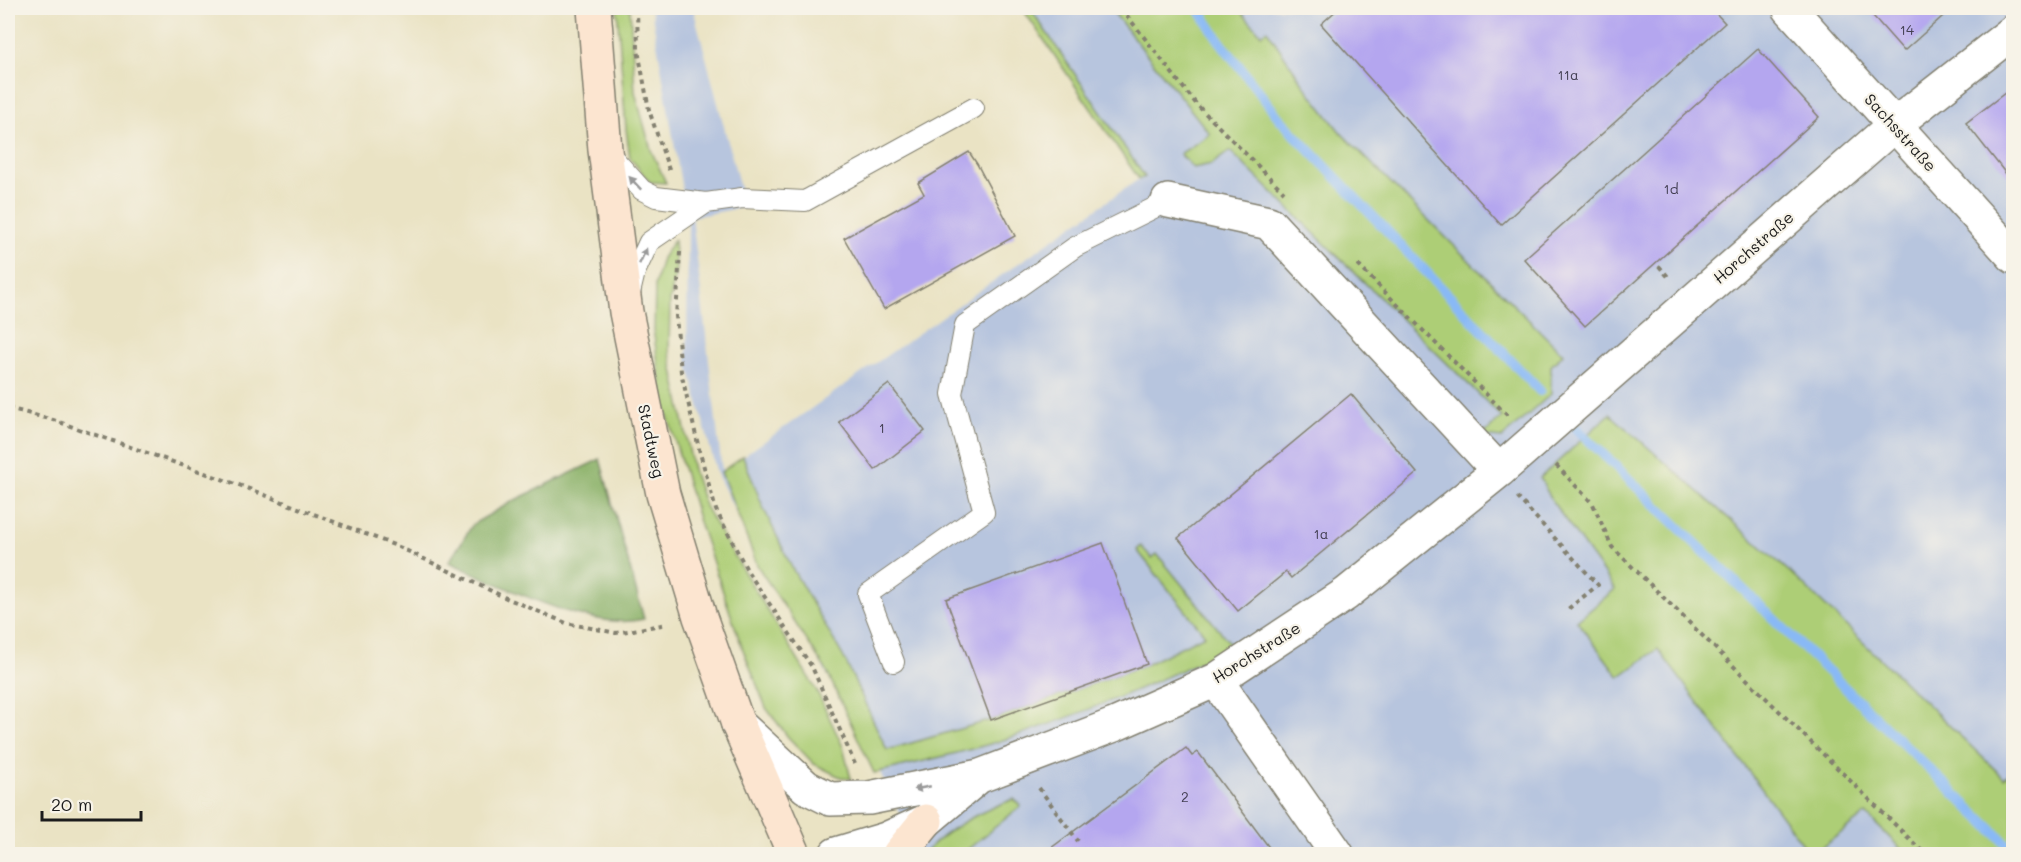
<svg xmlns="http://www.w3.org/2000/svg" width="2021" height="862" font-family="Mali,sans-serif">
	<rect width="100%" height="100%" fill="#f7f3e8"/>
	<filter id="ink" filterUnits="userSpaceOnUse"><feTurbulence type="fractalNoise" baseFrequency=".0167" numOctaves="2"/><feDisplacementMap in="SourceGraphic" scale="12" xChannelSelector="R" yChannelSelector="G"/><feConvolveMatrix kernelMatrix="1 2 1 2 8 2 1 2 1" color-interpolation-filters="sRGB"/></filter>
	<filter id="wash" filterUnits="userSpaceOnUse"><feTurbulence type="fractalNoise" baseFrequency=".008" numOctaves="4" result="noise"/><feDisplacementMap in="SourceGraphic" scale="24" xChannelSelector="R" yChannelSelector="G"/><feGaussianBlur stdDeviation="1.35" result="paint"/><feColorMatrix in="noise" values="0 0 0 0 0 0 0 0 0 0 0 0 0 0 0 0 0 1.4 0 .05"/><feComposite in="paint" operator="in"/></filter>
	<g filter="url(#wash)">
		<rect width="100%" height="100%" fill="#eae3c4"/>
		<path fill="#b7c5de" d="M651,8H693L745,207L692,217L722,471L1139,179L1022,8H2013V854H919L873,758L806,636L763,568L717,474L687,360L688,225Z"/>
		<path fill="#adce76" stroke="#647549" stroke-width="1.5" d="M617,8H630L635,92L651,150L666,183L650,182L630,158L626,129Z
			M1022,8H1030L1145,177L1139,179Z
			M1110,8H1238L1261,34L1267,30L1304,85L1341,133L1563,354L1551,366V394L1502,438L1482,436L1502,417L1230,151L1212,164L1193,168L1180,154L1210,134Z
			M674,240L676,269L670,301L669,349L693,470L705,506L721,534L817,691L843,747L851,779L842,778L814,764L788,737L766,708L742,647L699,522L663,400L654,335L655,284L662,258Z
			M1610,414L1792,574L2004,778L2013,771V854H1906L1866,814L1813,854H1810L1658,649L1619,677L1577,621L1615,589L1554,504L1540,478Z
			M743,456L763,507L793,570L843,656L887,750L991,720L1147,664L1205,635L1137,550L1141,546L1152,558L1157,554L1233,647C1154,683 1073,719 990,744C952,755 912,764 874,773L825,668L758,567L721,472Z
			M1014,799L1021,806L962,854H923C949,827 979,812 1014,799Z"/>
		<path fill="#8ab167" stroke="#536642" stroke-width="1.5" d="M600,459L644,619C592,633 498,584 449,562L473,524L515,500Z"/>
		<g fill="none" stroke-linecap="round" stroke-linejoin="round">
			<path stroke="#89b9f5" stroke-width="10" d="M1198,8L1219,40L1279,118L1540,391
				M1577,429L2014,851"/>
		</g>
		<g id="blocks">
			<path fill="#b4a6ef" d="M1339,8H1711L1725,23L1501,225L1321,24Z
				M1866,8H1952L1904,51Z
				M1758,49L1819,117L1585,326L1524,259Z
				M2014,86V184L1966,123Z
				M969,152L977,164L1015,236L884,309L844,238L924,194L918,183Z
				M889,384L925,431L875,470L839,422Z
				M1351,394L1417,473L1291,578L1286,572L1238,611L1178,538Z
				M1103,543L1147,664L991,720L946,599Z
				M1186,748L1192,756L1198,752L1274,854H1043Z"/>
		</g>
	</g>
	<g filter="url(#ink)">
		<use href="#blocks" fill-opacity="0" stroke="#838070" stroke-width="1.5"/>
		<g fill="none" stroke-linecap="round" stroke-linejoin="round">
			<defs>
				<path id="lane" d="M607,151L642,190L656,197L706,203L742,198L805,201L974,108
					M630,293L635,272L649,242L706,203
					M894,662L868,594L984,512L952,394L965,325L1075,247L1168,201"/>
				<path id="street" d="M1789,8L2014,257
					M1168,201L1269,223L1499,471
					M1216,680L1337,854
					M738,724L806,787L830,799L869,798L980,776L1114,725L1216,680L1346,594L1499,471L1894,125L2014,31
					M836,854L886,839L926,821L977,778"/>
				<path id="secondary" d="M594,8L605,150L626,312L663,494L700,617L738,724L794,854
					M899,854L926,821"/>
			</defs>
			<use href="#lane" stroke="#838070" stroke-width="22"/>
			<use href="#street" stroke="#838070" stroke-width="36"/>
			<use href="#secondary" stroke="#838070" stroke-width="36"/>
			<path stroke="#838070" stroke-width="4" stroke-dasharray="4.5 4.5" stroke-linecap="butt" d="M637,8L638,50L649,110L670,173
				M1121,8L1197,105L1284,192
				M680,252L676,316L681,372L700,453L716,510L748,572L812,667L855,764
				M1358,265L1509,417
				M1659,266L1670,279
				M8,408L53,420L239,485L399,547L504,597L566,623L616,633L667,624
				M1556,465L1593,504L1612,547L1925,854
				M1517,497L1598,585L1568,609
				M1039,788L1078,841"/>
			<use href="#lane" stroke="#fff" stroke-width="20"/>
			<use href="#street" stroke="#fff" stroke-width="33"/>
			<use href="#secondary" stroke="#fce5d0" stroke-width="33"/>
		</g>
		<defs><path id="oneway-solid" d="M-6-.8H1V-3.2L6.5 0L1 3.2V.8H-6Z" transform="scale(1.5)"/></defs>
		<g fill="#999">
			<use href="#oneway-solid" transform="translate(635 183) rotate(-133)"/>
			<use href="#oneway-solid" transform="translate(643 256) rotate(-65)"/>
			<use href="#oneway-solid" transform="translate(922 788) rotate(169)"/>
		</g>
	</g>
	<g text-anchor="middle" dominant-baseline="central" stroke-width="4.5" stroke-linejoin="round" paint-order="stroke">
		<g font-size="14" fill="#423e51">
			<text x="1907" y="29">14</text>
			<text x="1568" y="74">11a</text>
			<text x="1671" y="188">1d</text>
			<text x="882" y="427">1</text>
			<text x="1321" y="533">1a</text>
			<text x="1185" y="796">2</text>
		</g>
		<g font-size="16" fill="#1c1c1c" stroke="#f7f3e8">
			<text transform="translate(1901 132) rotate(48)">Sachsstraße</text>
			<text transform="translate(1753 247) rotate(-41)">Horchstraße</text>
			<text transform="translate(652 441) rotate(78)">Stadtweg</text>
			<text transform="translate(1256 652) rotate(-32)">Horchstraße</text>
		</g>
	</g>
	<rect width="2021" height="862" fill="none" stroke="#f7f3e8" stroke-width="30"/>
	<path d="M42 811v9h99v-9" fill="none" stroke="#1c1c1c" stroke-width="3"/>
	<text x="51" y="811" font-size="18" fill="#1c1c1c" stroke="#f7f3e8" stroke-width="4.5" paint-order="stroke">20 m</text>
</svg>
